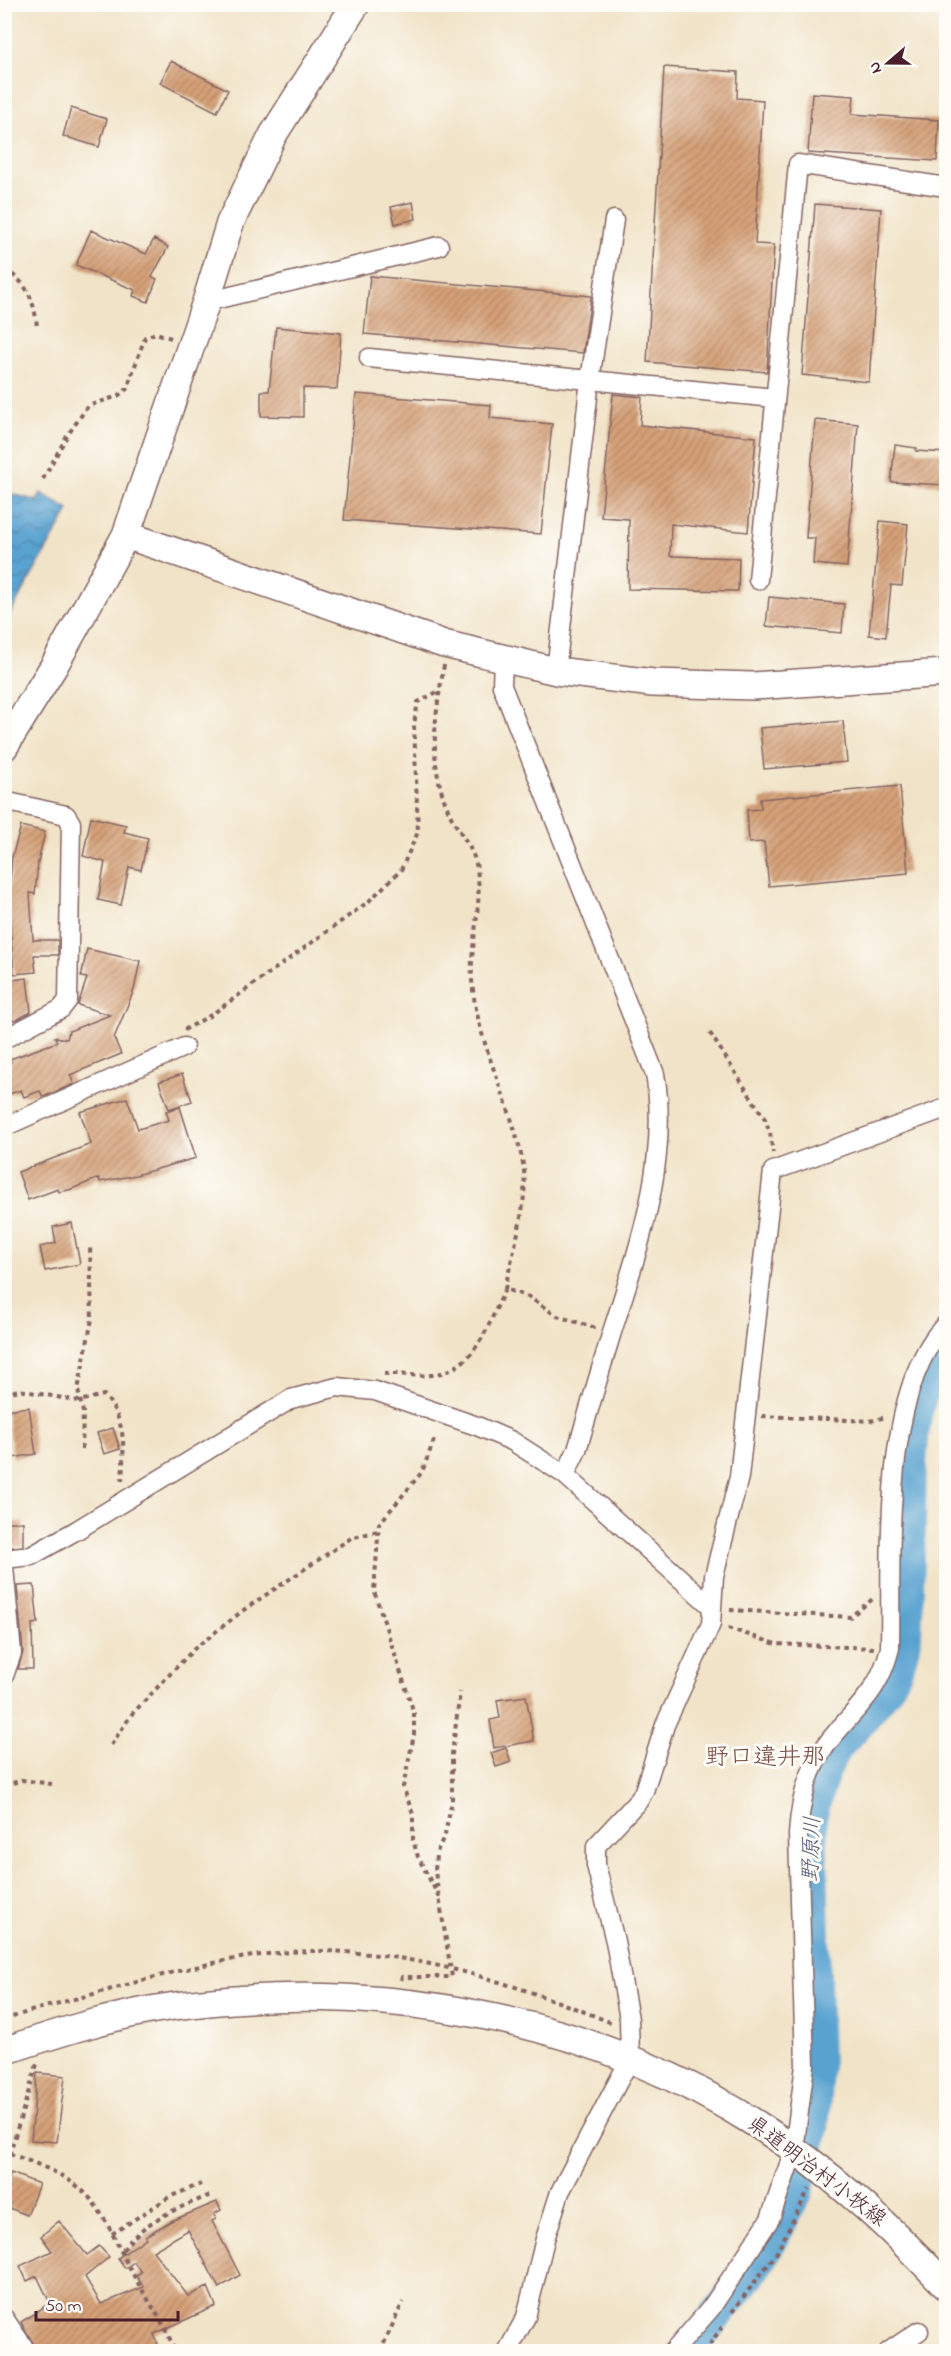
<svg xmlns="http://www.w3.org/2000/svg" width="951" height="2356" font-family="'Indie Flower','Klee One',sans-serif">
	<defs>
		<pattern id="water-waves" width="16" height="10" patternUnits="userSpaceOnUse" patternTransform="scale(1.5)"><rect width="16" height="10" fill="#59a2d0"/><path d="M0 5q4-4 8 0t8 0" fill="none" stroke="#4c83a9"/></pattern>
		<pattern id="building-hatch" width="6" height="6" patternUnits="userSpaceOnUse" patternTransform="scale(1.5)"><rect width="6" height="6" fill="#d5a178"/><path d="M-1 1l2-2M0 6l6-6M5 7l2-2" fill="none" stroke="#af8363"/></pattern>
	</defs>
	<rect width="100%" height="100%" fill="#fdfcf7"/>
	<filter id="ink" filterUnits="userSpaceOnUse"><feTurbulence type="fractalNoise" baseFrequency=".0167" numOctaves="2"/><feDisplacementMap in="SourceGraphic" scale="12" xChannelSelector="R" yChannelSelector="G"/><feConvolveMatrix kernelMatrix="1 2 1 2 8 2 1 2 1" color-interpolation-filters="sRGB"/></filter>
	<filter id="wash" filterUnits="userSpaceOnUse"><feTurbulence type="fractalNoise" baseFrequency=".008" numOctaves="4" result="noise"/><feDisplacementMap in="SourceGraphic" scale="24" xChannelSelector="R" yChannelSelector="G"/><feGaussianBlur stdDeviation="1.35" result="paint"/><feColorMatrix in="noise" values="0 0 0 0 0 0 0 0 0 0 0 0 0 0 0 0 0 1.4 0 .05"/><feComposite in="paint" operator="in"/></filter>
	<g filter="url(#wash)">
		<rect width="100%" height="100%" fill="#f1e3c7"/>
		<path fill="url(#water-waves)" stroke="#52607e" stroke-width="1.5" d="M5,492L37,501L41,493L69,510L5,623Z"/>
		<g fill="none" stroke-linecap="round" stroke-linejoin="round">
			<path stroke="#59a2d0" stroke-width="34" d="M687,2352L749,2274L771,2240L796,2192L812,2128L816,2067L810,1817C816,1795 821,1771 834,1751C839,1742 848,1734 855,1726C882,1695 899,1677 905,1634C907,1596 908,1558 909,1520C910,1459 907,1394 946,1344"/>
		</g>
		<g id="blocks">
			<path fill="url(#building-hatch)" d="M171,61L228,90L217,112L160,83Z
				M664,67L738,72L737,98L763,100L755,244L774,245L767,372L647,362Z
				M812,93L854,96L852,114L939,120L937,161L808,153Z
				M71,108L107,119L99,147L63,136Z
				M413,202L416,219L395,224L391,207Z
				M815,204L881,209L869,382L802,375Z
				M91,230L146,254L154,239L168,247L152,277L157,279L148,302L133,296L135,290L76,265Z
				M370,276L591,296L583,353L364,334Z
				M276,327L341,333L337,389L303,388V417L261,416V391H269Z
				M356,394L491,405L490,418L552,424L541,534L344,520Z
				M613,394L642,397L640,425L756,437L748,532L671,524L670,556L739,558L738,591L628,589L629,519L601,517Z
				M815,420L858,424L847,567L813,564L815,538H806Z
				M895,445L917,448L916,451L946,453V485L891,482Z
				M880,521L908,524L902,586L891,585L886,637L869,635Z
				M769,597L844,604L842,633L766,626Z
				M843,721L847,762L764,769L760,728Z
				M900,786L908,873L769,886L764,842L749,843L747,810L761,809L760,799Z
				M91,817L126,825L124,832L148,838L141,870L129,867L121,905L98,900L105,862L83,856Z
				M21,826L45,832L38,862L35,894L30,893L33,940H58V955H34L36,972L14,974L8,903L12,857Z
				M87,949L140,961L134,990L114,1038L121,1054L70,1075L74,1084L43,1097L40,1091L24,1097L21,1090L4,1096V1064L11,1062L10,1059L57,1042L55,1037L67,1039L69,1031L110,1015L78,1005L87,978L81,977Z
				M27,978L31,1012L16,1020L4,1021V981Z
				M182,1074L192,1101L169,1109L159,1082Z
				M127,1098L138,1129L169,1120L166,1111L180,1107L196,1158L136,1175L100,1182L99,1178L69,1190L59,1192L58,1189L28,1200L18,1172L91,1144L80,1112Z
				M72,1223L80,1264L45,1271L40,1247L56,1243L53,1227Z
				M29,1407L36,1454L13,1458L6,1410Z
				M113,1428L120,1449L104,1454L97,1433Z
				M4,1522H23V1546L4,1548Z
				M34,1585L38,1623L32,1624L33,1669H18L23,1652L17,1586Z
				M526,1696L534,1741L494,1748L490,1720L500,1718L497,1700Z
				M506,1748L511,1762L496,1767L491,1753Z
				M37,2073L65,2076L57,2142L31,2140Z
				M11,2173L39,2184L27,2215L4,2206V2189Z
				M217,2202L221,2210L214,2214L216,2219L212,2221L240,2275L219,2288L188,2230L153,2251L188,2296L208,2287L216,2306L154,2334L159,2347L148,2352H38L21,2322L50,2303L37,2276L27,2281L20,2266L52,2251L41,2236L59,2221L87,2255L99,2246L109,2257L85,2277L101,2304L144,2287L136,2276L141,2272L134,2262L125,2268L118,2258L146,2238L145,2236L171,2221Z"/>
		</g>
	</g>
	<g filter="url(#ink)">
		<use href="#blocks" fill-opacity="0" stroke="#846462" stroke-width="1.5"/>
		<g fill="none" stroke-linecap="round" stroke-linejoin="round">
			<defs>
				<path id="street" d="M614,220L590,380L775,398
					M206,302L439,246
					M369,358L590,380L556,671
					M758,580L798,164L946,187
					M503,658L502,686L655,1074C670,1160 638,1250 612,1332C600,1371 589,1410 577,1450L565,1475
					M4,801L66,815L71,823L68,1000L61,1009L4,1039
					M4,1127L184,1047
					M4,1559L31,1556L77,1530L291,1399L337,1387L375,1391L477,1426L512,1441L565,1475L712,1607
					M4,1567L12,1653L4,1676
					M4,2318L27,2352
					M507,2352L526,2317L545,2239L560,2192L630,2059L629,2019L615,1941L596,1865V1846L639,1800L644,1791L665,1725L711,1624L714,1576L739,1477L773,1171L946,1108
					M673,2352L711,2308L770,2219L794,2150L805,2065L798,1834C800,1799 808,1767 830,1740C857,1706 879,1693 890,1648C892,1558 880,1392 946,1324
					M888,2352L919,2331"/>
				<path id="secondary" d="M126,535L444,644L556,671L653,683L753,686L946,673
					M4,747L54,666L126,535L206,302L230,223L273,135L356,4
					M4,2051C60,2032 117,2014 175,2006C375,1979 586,2015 758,2125C829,2170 889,2226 946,2286"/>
			</defs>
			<use href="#street" stroke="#846462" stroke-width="21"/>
			<use href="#secondary" stroke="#846462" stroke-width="30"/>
			<path stroke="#846462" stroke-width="4" stroke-dasharray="4.5 4.5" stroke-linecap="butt" d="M4,270C28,281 35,303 37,328
				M43,479L67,436L88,406L118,396L127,389L145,337L156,333L171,338
				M444,665C435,717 427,761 449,812C456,829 472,845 476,864C485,906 467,947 473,990C480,1050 512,1104 523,1164C530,1200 512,1253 505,1289
				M184,1030L211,1015L368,902L401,870L418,832L414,724L418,702L439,691
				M710,1033L765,1119L770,1133L773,1153
				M384,1374C400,1373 416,1377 431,1375C476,1370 488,1325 505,1289L529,1297L557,1316L596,1328
				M4,1394L19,1390L79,1401L104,1395C127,1422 124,1447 122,1481
				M762,1416L870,1421L886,1417
				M434,1440L422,1472L379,1524L374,1591L414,1713V1735L403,1787L413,1814V1840L418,1857L440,1899
				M82,1449L83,1412L78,1390L92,1319L90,1246
				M730,1610L850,1617L874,1598
				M728,1628L776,1644L874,1648
				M111,1745L132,1714L195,1648L245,1609L351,1538L378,1531
				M4,1786L22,1780L52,1784
				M401,1980L402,1977H452L435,1872L436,1854L445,1834L452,1801V1754L460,1692
				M4,2020C37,2008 71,2000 105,1991C182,1969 264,1946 345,1952C437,1958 527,1988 612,2023
				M10,2154C35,2163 64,2173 84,2192C103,2210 117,2244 129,2267C144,2296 164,2320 175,2352
				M4,2172L37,2064
				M112,2234L169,2197L201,2184
				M123,2250C143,2220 181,2207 213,2194
				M732,2312L776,2254L809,2189
				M380,2352L403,2302
				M704,2352L725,2323"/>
			<use href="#street" stroke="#fff" stroke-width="18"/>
			<use href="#secondary" stroke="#fff" stroke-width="27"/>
		</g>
	</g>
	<g text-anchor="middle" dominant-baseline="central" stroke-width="6" stroke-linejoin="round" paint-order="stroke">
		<g font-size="21" fill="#4a1f2b" stroke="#fdfcf7">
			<text transform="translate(816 2172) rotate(37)">県道明治村小牧線</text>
		</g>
		<g font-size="22" font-style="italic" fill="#515a75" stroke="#fdfcf7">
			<text transform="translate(813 1849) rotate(-88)">野原川</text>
		</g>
		<g font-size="24" fill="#7b4c46" stroke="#fdfcf7">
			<text x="765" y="1758">野口違井那</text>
		</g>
	</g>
	<rect width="951" height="2356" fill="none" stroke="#fdfcf7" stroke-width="24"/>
	<g transform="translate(888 63) rotate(250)" stroke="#fdfcf7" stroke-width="4.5" paint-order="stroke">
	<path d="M0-4.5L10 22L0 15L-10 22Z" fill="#4a1f2b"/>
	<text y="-9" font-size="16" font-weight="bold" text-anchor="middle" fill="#4a1f2b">N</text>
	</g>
	<path d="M36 2311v9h142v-9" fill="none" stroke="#4a1f2b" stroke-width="3"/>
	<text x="45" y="2311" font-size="18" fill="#4a1f2b" stroke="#fdfcf7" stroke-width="4.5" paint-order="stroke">50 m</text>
</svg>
